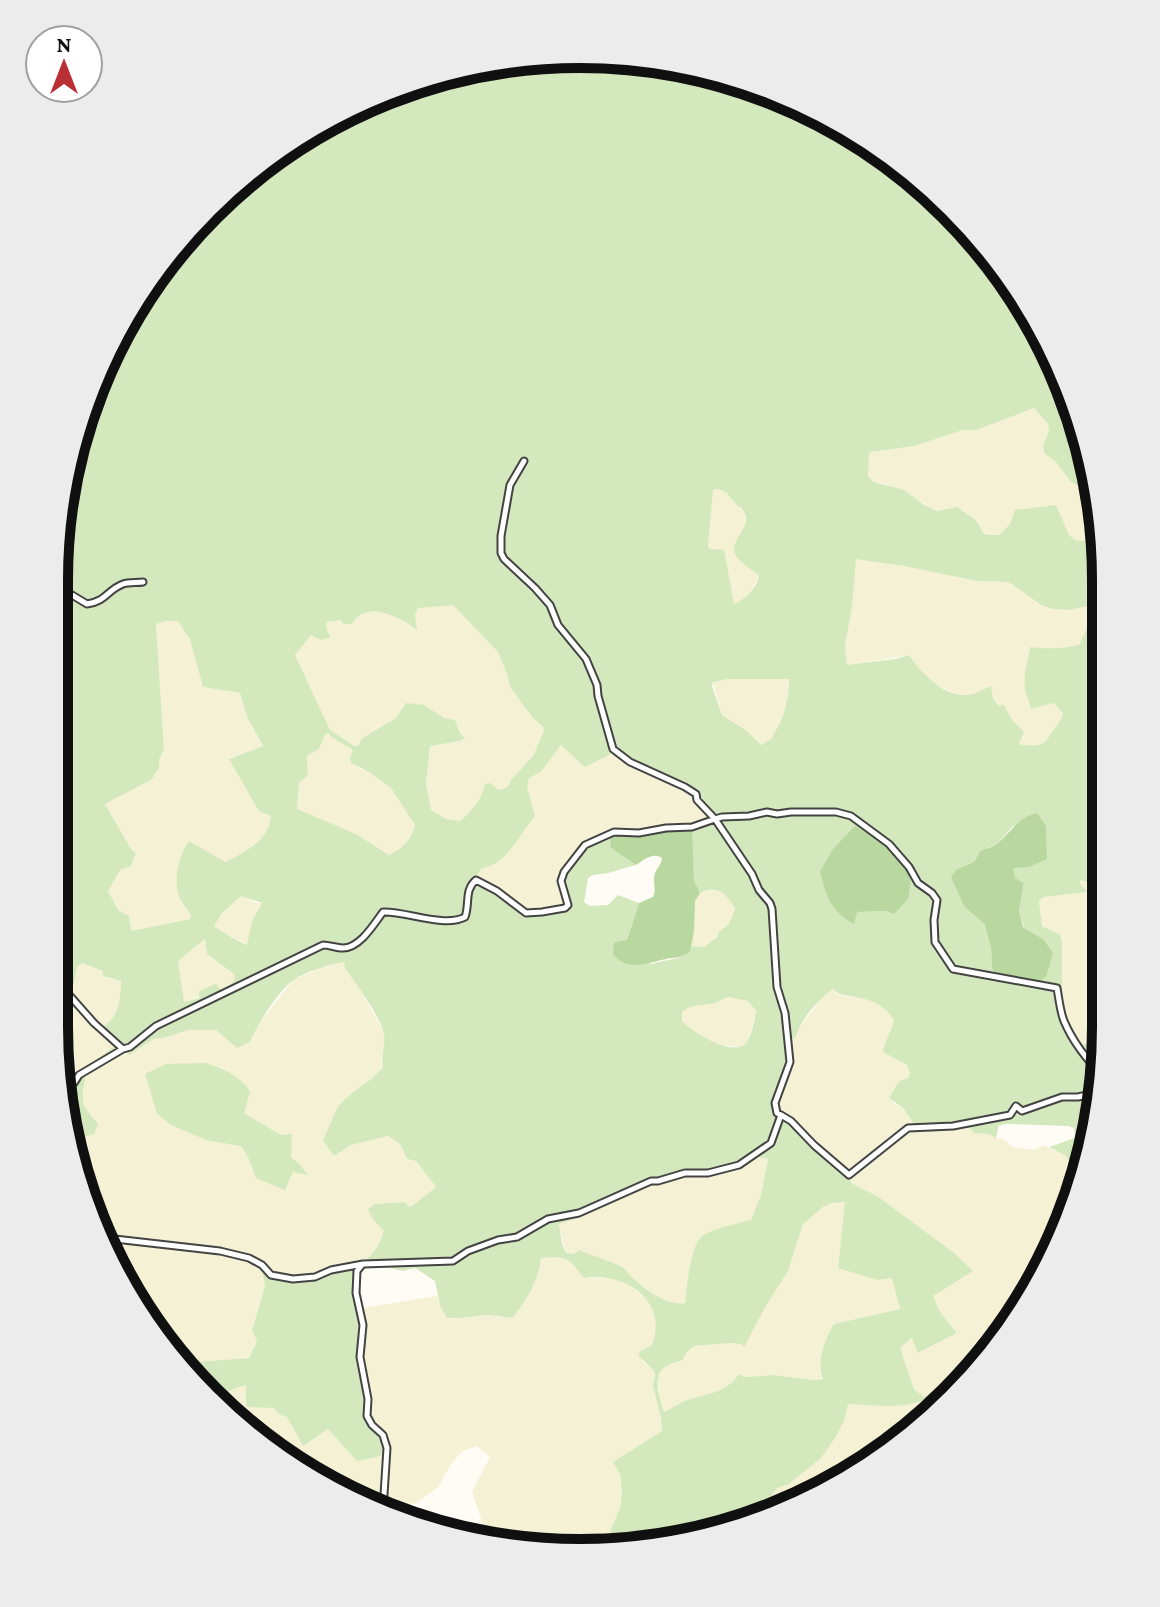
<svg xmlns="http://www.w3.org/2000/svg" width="1160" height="1607" font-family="'Crimson Pro',serif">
	<rect width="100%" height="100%" fill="#fefcf4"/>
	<path fill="#f4f1d5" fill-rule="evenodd" d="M1034,408L1048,424L1049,431L1043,445L1044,453L1056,462L1070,481L1084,489L1095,499L1101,514L1100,531L1090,542L1075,540L1069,535L1010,524L999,535H986L958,508L937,511L900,490L882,483L874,482L868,476L869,454L871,452L914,446L963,430H978Z
		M715,489L725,491L729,493L734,502L744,512L746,523L737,557L759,575L753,589L742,601L734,605L708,547L713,490Z
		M856,558L903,566L977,581L1009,582L1041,605L1068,610L1088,606L1089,624L1079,645L1071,647L1045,649L1030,647L1026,671L1025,690L1032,709L1054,703L1063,713L1061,720L1046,742L1036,747L1019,744L1024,732L1012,720L1004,706H999L993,699L955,694L931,682L919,670L909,655L847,666L845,646L852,607Z
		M452,604L498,652L507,674L510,687L532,717L543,727L544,731L533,756L511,780L508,787L483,796L468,814L460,821L446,819L431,810L426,783L430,746L459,741L465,738L460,733L455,720L444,719L424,705L396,718L361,739L359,745L356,746L330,730L295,655L311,635L331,637L327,630L326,622L341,620H354L365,612H383L401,619L405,623L416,629L415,615L418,607Z
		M166,621H178L190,640L203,687L240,693L247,717L263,747L229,758L271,816V825L264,835L246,852L225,862L180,900L191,916V919L130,931L129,916L118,910L108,891L114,877L120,870L131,866L136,853L131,849L105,804L151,780L164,749L156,624Z
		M728,679H789L787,704L778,728L773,735L774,738L770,742L761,745L747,731L722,715L713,682Z
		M325,733H329L330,736L354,750L356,767L369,772L391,788L402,803L415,825L412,836L398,851L389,855L356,834L296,809L299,783L308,775L307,756L319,749Z
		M561,745L600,758L611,754L664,782L678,787L689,793L712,819L678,827L623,830L583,843L561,871L559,887L564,907L527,912L478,880L477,873L535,816L526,787L529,778L541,772Z
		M1104,878L1105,1037L1092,1043L1080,1045L1069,1025L1062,999L1060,935L1042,926L1039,900L1044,897L1086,892L1079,882L1081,879L1094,881Z
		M716,888L721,890L729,899L735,909L729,924L708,944L703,947L691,946L695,901L700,893L704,890Z
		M241,895L256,903H262L252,921L248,945L213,927L222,913Z
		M205,939L207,954L234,974L236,978L232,984L225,988L184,1002L178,960L196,947Z
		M344,961L384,1032L385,1048L381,1058L383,1066L370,1080L353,1092L338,1106L323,1141L339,1152L351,1145L388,1136L400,1144L407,1159L416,1161L436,1187L412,1206L409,1207L405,1202L375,1204L372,1218L385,1230L377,1250L359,1264L302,1277L275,1274L265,1265L264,1261L104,1235L72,1164L68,1136L81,1138L84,1109L82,1099L86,1073L124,1051L129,1055L154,1039L164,1038L188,1030H216L237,1048L250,1042L257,1026L294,979L336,963ZM221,1067L227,1073L244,1113L281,1135L290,1158L299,1163L307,1175L293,1172L256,1178L248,1157L241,1146L171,1125L157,1114L145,1074Z
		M82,963L103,971V977L121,981V995L113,1019L107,1025L102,1027L68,991L74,984L77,967Z
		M55,982L99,1032L116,1047L70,1083L62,1086L54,1027Z
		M833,989L837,994L848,997L854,996L871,1001L890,1012L894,1019L890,1035L884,1045L888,1055L907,1065L910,1073L908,1078L899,1081L889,1098L895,1104L903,1108L915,1125L851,1172H848L778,1109L777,1101L792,1065L791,1039L796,1037L798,1029L823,997Z
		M727,997L748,1001L756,1011L750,1036L746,1044L740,1047L717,1045L689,1029L682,1021V1011L686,1008L697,1004L714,1003Z
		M964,1127L983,1134H988L996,1138L1003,1139L1013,1147L1034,1150L1043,1145L1066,1156L1070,1162L1069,1170L1062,1183L1058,1201L1063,1229L1052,1260L1008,1330L991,1326L983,1343L953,1372L949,1380L923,1397L914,1389L900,1348L912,1338L919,1353L957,1333L940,1312L933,1296L972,1270L850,1183V1178L907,1131L953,1130Z
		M756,1156L768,1159L761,1195L751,1220L727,1226L701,1237L696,1247L689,1276L685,1303L677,1305L661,1299L633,1279L624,1268L596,1258L581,1250L573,1254L566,1253L559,1224L630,1193Z
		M846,1202L838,1267L878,1280L893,1278L900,1309L834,1324L820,1372L823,1378L814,1380L773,1375L745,1377L711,1395L687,1401L664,1412L659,1396L658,1377L665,1366L683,1360L686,1353L694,1346L730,1343L741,1344L788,1271L803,1224L823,1207L832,1203Z
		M107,1240L240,1257L257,1266L262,1271L265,1286L252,1329L257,1341L249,1358L181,1363L142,1319Z
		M565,1257L572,1262L584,1278L611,1277L630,1285L649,1301L656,1320V1333L652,1345L641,1351L643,1362L653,1370L655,1374L653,1386L661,1418L662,1431L613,1462L620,1474L622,1491L620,1508L610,1531L614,1549L511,1548L489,1542L472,1492L490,1457L476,1446L461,1452L450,1466L438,1487L417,1503L375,1507L348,1499L234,1423L209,1394L218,1396L232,1388L246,1385V1406L274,1408L278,1414L287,1417L303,1446L328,1429L357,1461L379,1435L370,1427L365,1418V1400L358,1361L360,1357L362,1308L437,1296L440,1306L447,1318L451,1319L465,1316L493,1315L498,1317L540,1258Z
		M947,1388L950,1398L926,1423L782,1513L753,1520L751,1518L755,1509L770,1497L777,1487L789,1484L821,1458L844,1421L847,1403L889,1406L911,1404L927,1400Z"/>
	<path fill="#d4e8be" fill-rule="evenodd" d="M615,55L717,72L813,108L901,163L976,234L1066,378L1101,511V515L1095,499L1084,489L1070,481L1056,462L1044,453L1043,445L1049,431L1048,424L1034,408L977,430H963L914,446L871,452L869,454L868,476L874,482L904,490L923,504L937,511L958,507C963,513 972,516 976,521C986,534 978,535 999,535L1010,524L1015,510L1056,505L1069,535L1075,540L1090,542L1098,535L1102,524L1104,878L1093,883L1081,880L1079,882L1087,892L1044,897L1039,901L1042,926L1060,935L1062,942V999L1069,1025L1080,1045L1092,1043L1105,1037V1061L1088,1164L1073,1204L1060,1211C1055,1192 1067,1180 1070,1162L1066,1156L1049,1147L1075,1138L1074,1128L1068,1126L1007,1124L999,1125L996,1138L988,1134L974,1133L971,1129L964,1127L953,1130L907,1131L850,1178L851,1183L877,1196L954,1253L973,1271L933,1296L940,1312L957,1333L918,1353L912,1338L900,1348L914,1389L924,1397L949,1380L953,1372L983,1343L991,1325L1008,1330L997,1348L958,1390L949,1391L946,1388C939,1391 932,1398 924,1400C900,1410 873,1405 848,1404L844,1421L835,1438L821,1458L789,1484L777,1488L770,1497L755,1509L751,1518L753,1520L648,1549H614L610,1531L620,1508L622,1491L620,1474L613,1462L662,1431L661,1418L653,1386L655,1374L653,1370L638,1355L641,1351L652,1345C669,1300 624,1271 584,1278C567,1256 568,1257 541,1258C539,1279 526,1302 512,1318C505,1317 497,1316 490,1315C476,1315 461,1319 447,1318L440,1306L435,1281L415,1268L403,1271L376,1265L363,1266C352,1281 360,1294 362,1311C363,1326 361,1342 360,1357L358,1361C361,1374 364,1387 365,1400C366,1407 364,1414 367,1420C372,1435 383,1432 386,1453L377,1457L357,1461L328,1429L303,1446L287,1417L278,1414L274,1408L246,1407V1385C233,1388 221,1396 209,1394L203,1388L201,1381L181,1363L249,1358L257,1341L252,1330L265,1286L262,1271L257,1266L240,1257L107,1240L104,1235L232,1252L264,1261C266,1266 270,1272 276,1275C292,1282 341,1271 358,1264C373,1258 379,1245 384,1231L372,1218L368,1209L375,1204L405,1202L409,1207L412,1206L436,1187L416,1161L407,1159L400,1144L388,1136L351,1145L334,1156L323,1140L338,1106L353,1092L370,1080L383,1067C380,1055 386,1047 384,1035C382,1018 355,983 345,968L344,962C333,963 304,973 295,979C279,989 257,1025 250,1042L237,1048L216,1030H188L164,1038L154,1039L129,1055L124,1051L86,1073C82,1101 78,1102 98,1124L94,1134L81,1138L68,1136L62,1086L69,1083L73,1077L115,1046L99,1032L55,982L64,477L125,317L234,184L317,124L411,82L512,58ZM715,489C727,490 728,494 735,503C740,509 740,505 744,512C753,528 729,539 735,554C739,562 752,570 759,575C757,588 746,599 734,604L724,550L710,549L708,547L713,491ZM856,559L903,566L977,581L1009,582L1041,605L1053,609L1068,610L1088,606L1089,624L1079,645C1063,649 1046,649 1030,647C1028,660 1023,676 1025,689C1026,697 1030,701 1031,709L1054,703L1063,713C1061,721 1057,725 1053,731C1042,748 1038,747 1019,744L1024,732L1012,720L1004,705L999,706L993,699L991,686C985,688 979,692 973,694C947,701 922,674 909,655L895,659L847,665L845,646L852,607ZM453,605L498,652L507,674L510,687L532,717L543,727L544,731L533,756L511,780L508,787L498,790L490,783L485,784C482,800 472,811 460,821L446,819L431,810L426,783L430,746L460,741L465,738L460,733L455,720L444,718L424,705L406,703L396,718L361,739L359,745L355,746L330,730L295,655L311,635L321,640L331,637L327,630L326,622L341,620L343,624H352C366,599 400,617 417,630L415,615L418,608ZM166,621H178L190,640L203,687L240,693L247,717L263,746L229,759L259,811L271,816C270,839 244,853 225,862L189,841C178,856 173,882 180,899C183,905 188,910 191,916L190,919L131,931L129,916L118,910L108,891L120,870L131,866L136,853L131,849L105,804L151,780L159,768V760L164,749L156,624ZM728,679H789C789,698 784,720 773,735V738L761,745L747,731L722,715L712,686L713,682ZM329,733L330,736L353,750L350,758L351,763L369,772L391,788L415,825C411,840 402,849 389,855L356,834L297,809L299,783L308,775L307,756L319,749L325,734ZM561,745L585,767L611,754L689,793L711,819L678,827L667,825L644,830L612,831L597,836L583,843L561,871L558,878L559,887L564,907L527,911L478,880V873L482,868C507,865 520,833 535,816L527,787L529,778L541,772ZM1013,826L1046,841L1047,859L1012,867L1014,878L1024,883L1019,912L1024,927L1043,939L992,966L991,949L985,925L964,906L957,869L974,862L980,851L997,844ZM663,830H691L694,882L700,893C717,884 727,894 735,909L729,924L719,932L717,937L704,947L691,946L690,952C679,960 664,960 651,964L614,942L627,940L639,903L618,895L608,905L590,906L584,902L588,878L593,875L608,873L636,865L611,848ZM900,858L910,878L909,898L886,911L856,912ZM241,896L262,903L252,921L247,945C240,942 220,931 214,926L222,913ZM205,939L207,954L234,974L235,979C231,985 227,987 220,989L216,984L199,991V998L184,1002L178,961ZM82,963L103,971V976L121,981C121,998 118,1020 102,1027L68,991L74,984L77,967ZM833,989C840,997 847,995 856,997C870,999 887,1007 894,1020C892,1030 884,1042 883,1052L907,1065L910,1073L908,1078L899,1081L889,1098L903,1108L915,1125L907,1126L852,1172L847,1171L794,1120L778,1109L777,1101L792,1065L791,1039L796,1037C800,1020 818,1000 833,989ZM728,997L748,1001L756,1011C754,1020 753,1035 746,1043C733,1058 692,1032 682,1021V1012C693,1003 703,1006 715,1003C719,1001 723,999 728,997ZM756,1156L768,1159L761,1195L751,1220C739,1223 712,1229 702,1236C690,1246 687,1288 685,1303C667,1306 648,1291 635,1280C630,1276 627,1270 622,1267C609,1260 594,1257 580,1250L573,1254L566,1253L562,1243L559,1224C604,1209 645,1183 692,1175C717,1170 736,1173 756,1156ZM845,1202L838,1268L878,1280L892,1278L900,1309L834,1324C825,1340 816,1360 823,1379L814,1380L773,1375L745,1377L739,1374C727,1393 708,1393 688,1400C680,1403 672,1408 664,1412C660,1399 652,1378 664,1368C669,1364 677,1362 683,1360L686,1353L694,1346L730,1343L741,1344L744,1347L767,1304L788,1271L803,1224L823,1207L832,1203Z
		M205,1063C221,1067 242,1077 250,1092L244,1113L281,1135L292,1134L291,1158L299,1163L308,1175L293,1172L285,1190L256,1178L248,1157L241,1146L206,1140L171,1125L157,1114L145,1074L166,1064Z"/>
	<path fill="#b8d89f" d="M1037,813L1046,826L1047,859L1029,867L1013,868L1015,878L1024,883L1019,911L1023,927L1043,939L1053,953L1046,977L1033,986L996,979L992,966L991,949L985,925L964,906L951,877L957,869L974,862L980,851C987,848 994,847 999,842C1013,830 1019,817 1037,813Z
		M855,826C875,837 905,854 910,879C911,885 909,892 909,898L894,914L886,911L857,912L854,924C831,911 826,896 820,872L832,850Z
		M663,830H692L694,881L700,893L695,901L694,931L690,952C682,958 676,957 666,959C648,963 626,972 613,954L614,942L627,940L639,903L653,897C657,888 652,882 655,873C658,866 661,866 662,858C652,852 644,860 636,865L611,848L610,837Z"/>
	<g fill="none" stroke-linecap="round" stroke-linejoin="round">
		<defs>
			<path id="minor" d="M524,461L510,485L501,536V553L504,559L535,588L550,605L558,625L586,659L597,685L598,696L613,749L630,762L685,787L696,794L697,800L715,819L722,817L749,816L767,812L777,814L791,812H836L851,816L889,844L909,867L918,883L932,893L937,900L934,920L935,942L953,969L1057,988C1059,999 1060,1011 1064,1021C1072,1040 1087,1061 1103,1075
				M62,589L87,604C107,601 107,590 123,584C129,582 137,583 143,582
				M55,979L94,1023L123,1049
				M62,1090L74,1083L79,1075L123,1049L130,1047L156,1026L323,945C330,945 336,948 343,948C360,948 374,924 383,912C406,911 444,928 465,917C470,904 464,890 476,880L497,891L526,913L542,912L565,908L568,905L561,881L564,872L585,845L614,832L639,833L666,828L692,827L715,819L752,874L759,890L770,903L772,909L777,987L785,1013L790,1062L775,1103L777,1113L781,1115
				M1091,1144L1090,1139L1096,1116
				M106,1238L220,1251L249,1258L262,1265L271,1275L293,1279L315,1277L331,1270L363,1264L453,1261L468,1251L498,1240L517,1237L548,1219L579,1213L651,1181H658L685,1173H708L739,1165L771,1143L781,1115L791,1121L814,1145L849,1175L908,1128L953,1126L1010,1115L1016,1106L1022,1111L1062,1097H1078L1100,1092
				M362,1265L357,1271L356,1293L363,1325L360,1357L368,1399L367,1416L372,1425L383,1435L387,1448L383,1510"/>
		</defs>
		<use href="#minor" stroke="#434343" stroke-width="9"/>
		<use href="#minor" stroke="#fff" stroke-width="5"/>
	</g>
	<path d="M0 0H1160V1607H0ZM580 68H580A512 512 0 0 1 1092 580V1027A512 512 0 0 1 580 1539H580A512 512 0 0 1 68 1027V580A512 512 0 0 1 580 68Z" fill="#ececec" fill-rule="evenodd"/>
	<path fill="none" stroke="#101010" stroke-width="10" d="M580 68H580A512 512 0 0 1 1092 580V1027A512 512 0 0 1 580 1539H580A512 512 0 0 1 68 1027V580A512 512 0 0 1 580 68Z"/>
	<g transform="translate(64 64)"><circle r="38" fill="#ffffff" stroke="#9f9f9f" stroke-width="2"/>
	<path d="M0-6L14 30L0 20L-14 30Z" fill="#ba2f35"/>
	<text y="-12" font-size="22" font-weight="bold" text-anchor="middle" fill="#101010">N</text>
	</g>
</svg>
